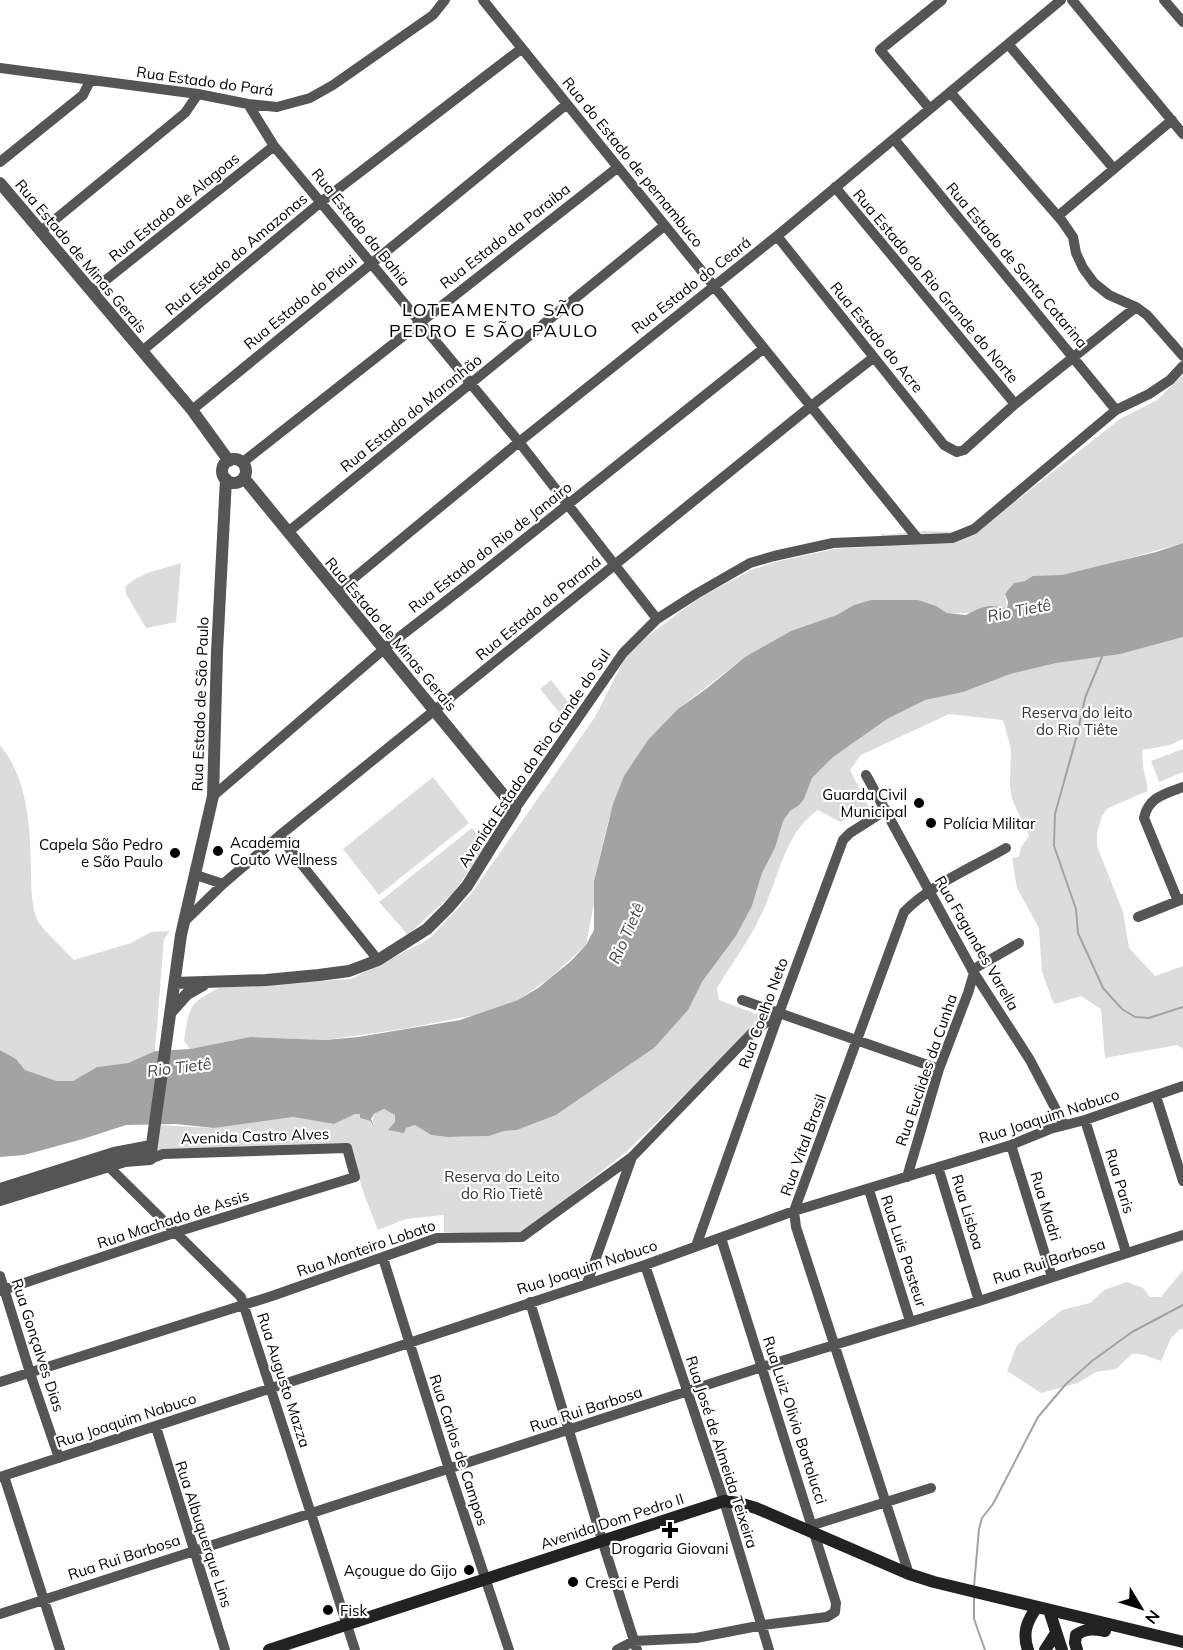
<svg xmlns="http://www.w3.org/2000/svg" width="1183" height="1650" font-family="Mulish,sans-serif">
	<rect width="100%" height="100%" fill="#fff"/>
	<path fill="#dcdcdc" d="M1183,375V543L1005,594L1007,609L970,613L837,615L745,657L683,705L620,786L608,822L594,881V904L586,945L550,978L518,1000L475,1015L403,1029L325,1040L250,1037L190,1049L184,1041C189,1009 188,1003 219,988L351,979L420,944L431,937L471,894L595,717L626,656L649,635L699,598L751,570L775,562L834,549L883,546L881,533L886,535L924,531L962,532L1007,508L1120,419L1157,400Z
		M181,563L176,622L146,628L126,594L125,587C139,573 162,569 181,563Z
		M1183,618V739L1170,745L1142,750L1143,766L1148,791L1108,808L1102,816L1097,833V846L1123,912L1129,948L1155,976L1183,966V1049L1177,1045L1105,1058L1101,1009L1081,996L1055,1004L1053,1002L1042,972L1039,928L1017,888L1012,858L1019,857L1021,847L1029,836L1012,799L1010,786L1011,749L1003,720L949,714L861,755L850,770L869,807L840,822L818,810C785,832 779,877 763,911C751,938 732,963 717,988L719,1000L764,1017L626,1152L528,1229L512,1236L444,1232V1215L406,1219L378,1230L365,1197L349,1147L150,1158L155,1125L214,1128L293,1117L334,1124L355,1114H360V1118L370,1121L372,1127C375,1114 369,1117 384,1109L395,1115V1122L406,1128L415,1125L431,1135L447,1137L489,1136L504,1131L517,1130L556,1115L654,1048L736,936L752,906L762,873L775,848L779,833L769,824L868,713Z
		M551,680L569,703L559,712L540,689Z
		M0,745C28,779 30,826 31,868C31,884 31,909 39,923C45,932 66,951 74,960L131,943L151,932L170,931L164,939L155,1051L128,1063L97,1067L73,1081H57L25,1070L16,1059L0,1050Z
		M1183,749V772L1159,782L1151,761Z
		M433,777L469,823L379,895L343,849Z
		M472,828L487,845L453,893L408,935L379,902Z
		M1183,1270V1329H1180L1171,1338L1161,1361L1141,1354H1132L1116,1369L1096,1372L1078,1383L1041,1393L1007,1371L1017,1345L1062,1310L1090,1303L1104,1290L1127,1282L1143,1288L1150,1297H1161Z"/>
	<path fill="#a3a3a3" d="M1183,543V637L1120,654L1056,663L1010,674L963,692L925,700L887,719L833,757L812,778L804,799L799,805L790,811L783,821L775,848L762,873L752,906L736,936L702,982L688,1010L654,1048L556,1115L517,1130L504,1131L489,1136L447,1137L431,1135L415,1125L406,1128L404,1133L388,1130L395,1122V1115L384,1109L374,1114L371,1119L374,1127L370,1121L360,1118V1114H355L334,1124L293,1117L214,1128L176,1124L126,1125L83,1139L24,1155L0,1157V1050L16,1059L25,1070L57,1081H73L97,1067L128,1063L155,1051L190,1049L250,1037L325,1040L358,1037L460,1020L518,1000L538,988L571,961L586,945L594,930V881L613,804L624,776L648,740L678,709L706,689L745,657L791,631L837,615L854,605L871,600H918L936,606L947,613L966,615C982,607 988,603 1007,609L1008,602L1005,594L1014,583L1025,581L1033,576L1062,575L1156,552Z"/>
	<g fill="none" stroke-linecap="round" stroke-linejoin="round">
		<path stroke="#a3a3a3" stroke-width="2" d="M1102,657L1085,698L1077,735L1055,814L1054,846L1076,909L1078,933L1103,988L1122,1009L1135,1017L1149,1018L1183,1007
			M974,1586L979,1529L982,1518L993,1504L1038,1417L1066,1384L1092,1361L1132,1332L1183,1305
			M974,1595V1619L985,1650"/>
		<path stroke="#555" stroke-width="10" d="M483,0L918,539
			M1072,0L1183,134
			M1164,0L1183,22
			M1008,44L1114,169
			M0,68L198,94L248,104L277,107L310,98L333,85L433,15L445,0
			M950,92L1062,221L1073,237L1076,253L1083,268L1094,283L1109,295L1136,307L1147,315L1183,356
			M248,104L274,146L519,442L657,619
			M930,109L880,50L942,0
			M894,139L1116,410
			M0,162L83,95L90,81
			M835,187L1015,404
			M1058,216L1172,120
			M41,231L185,113L198,94
			M777,236L944,445L957,452L964,450L1015,404L1136,307
			M92,291L274,146
			M142,351L321,202L521,49
			M192,410L567,104
			M243,462L617,168
			M288,532L664,226
			M337,592L519,442L777,236L1061,0
			M866,775L974,973L1030,1060L1064,1125
			M1183,787C1165,794 1148,797 1144,818L1178,901L1183,899
			M213,796L384,649L473,580L763,349
			M515,809L623,653L657,619L696,594L750,563L774,556L833,543L952,538L974,529L1116,410L1149,394L1170,380L1183,366
			M279,836L378,960
			M196,875L223,884
			M1138,917L1178,901
			M186,920L223,884L279,836L810,407L873,358
			M972,970L1019,943
			M742,1000L939,1069
			M1156,1096L1183,1181
			M1085,1120L1126,1252
			M1011,1145L1052,1277
			M108,1166L241,1297L355,1650
			M938,1167L979,1301
			M907,1177L939,1069L968,993L974,973
			M869,1190L910,1321
			M696,1246L779,1013L843,840L850,833L886,810
			M383,1258L449,1469L509,1650
			M645,1265L724,1501L769,1650
			M0,1276L33,1382L59,1458
			M587,1283L632,1157
			M0,1291L186,1229L355,1177L347,1148L163,1154L150,1159
			M530,1302L602,1540L637,1650
			M0,1382L272,1296L437,1238L522,1237L632,1157L752,1033L779,1013
			M156,1427L225,1650
			M4,1476L60,1650
			M0,1477L409,1343L645,1265L794,1211L1011,1145L1050,1129L1085,1120L1183,1086
			M813,1525L931,1488
			M909,1574L796,1227L794,1211L904,912C930,885 973,867 1006,848
			M0,1614L762,1367L979,1301L1183,1235
			M617,1650L634,1641L696,1638L763,1625L827,1617L835,1612L836,1603L721,1238"/>
		<path stroke="#555" stroke-width="12" d="M0,183L192,410L229,461
			M222 471a12 12 0 1 1 24 0a12 12 0 1 1-24 0Z
			M175,983L266,980L319,975L349,971L378,960L427,929L448,908L467,886L515,809L244,478
			M171,1012L187,994L203,985
			M0,1189L114,1153L151,1146
			M0,1200L125,1161L150,1159L181,935L213,796L217,652L226,479"/>
		<path stroke="#222" stroke-width="12" d="M1049,1610L1062,1650
			M269,1650L724,1501L739,1503L756,1508L909,1574L934,1582L1183,1642
			M1028,1650C1022,1633 1027,1621 1037,1607
			M1045,1650L1056,1633
			M1077,1650L1075,1643L1076,1635C1086,1628 1094,1629 1105,1631"/>
	</g>
	<g fill="#000" stroke="#fff" stroke-width="2">
		<circle cx="919" cy="803" r="6"/>
		<circle cx="931" cy="823" r="6"/>
		<circle cx="218" cy="851" r="6"/>
		<circle cx="175" cy="853" r="6"/>
		<path d="M667 1521h6v6h6v6h-6v6h-6v-6h-6v-6h6z"/>
		<circle cx="469" cy="1570" r="6"/>
		<circle cx="573" cy="1582" r="6"/>
		<circle cx="328" cy="1610" r="6"/>
	</g>
	<g text-anchor="middle" dominant-baseline="central" stroke-width="4.5" stroke-linejoin="round" paint-order="stroke">
		<g font-size="15" fill="#000" stroke="#fff">
			<text transform="translate(205 81) rotate(8)">Rua Estado do Pará</text>
			<text transform="translate(633 162) rotate(51)">Rua do Estado de pernambuco</text>
			<text transform="translate(174 207) rotate(-39)">Rua Estado de Alagoas</text>
			<text transform="translate(361 227) rotate(51)">Rua Estado da Bahia</text>
			<text transform="translate(505 236) rotate(-38)">Rua Estado da Paraiba</text>
			<text transform="translate(236 254) rotate(-40)">Rua Estado do Amazonas</text>
			<text transform="translate(81 256) rotate(50)">Rua Estado de Minas Gerais</text>
			<text transform="translate(1017 265) rotate(50)">Rua Estado de Santa Catarina</text>
			<text transform="translate(691 285) rotate(-38)">Rua Estado do Ceará</text>
			<text transform="translate(936 286) rotate(50)">Rua Estado do Rio Grande do Norte</text>
			<text transform="translate(300 302) rotate(-39)">Rua Estado do Piaui</text>
			<text transform="translate(877 337) rotate(51)">Rua Estado do Acre</text>
			<text transform="translate(411 413) rotate(-39)">Rua Estado do Maranhão</text>
			<text transform="translate(490 547) rotate(-38)">Rua Estado do Rio de Janairo</text>
			<text transform="translate(538 608) rotate(-39)">Rua Estado do Paraná</text>
			<text transform="translate(391 634) rotate(50)">Rua Estado de Minas Gerais</text>
			<text transform="translate(200 704) rotate(-88)">Rua Estado de São Paulo</text>
			<text transform="translate(534 758) rotate(-56)">Avenida Estado do Rio Grande do Sul</text>
			<text transform="translate(977 943) rotate(60)">Rua Fagundes Varella</text>
			<text transform="translate(763 1013) rotate(-70)">Rua Coelho Neto</text>
			<text transform="translate(926 1070) rotate(-71)">Rua Euclides da Cunha</text>
			<text transform="translate(1049 1116) rotate(-18)">Rua Joaquim Nabuco</text>
			<text transform="translate(255 1136) rotate(-2)">Avenida Castro Alves</text>
			<text transform="translate(803 1145) rotate(-70)">Rua Vital Brasil</text>
			<text transform="translate(1120 1181) rotate(73)">Rua Paris</text>
			<text transform="translate(1046 1206) rotate(73)">Rua Madri</text>
			<text transform="translate(968 1212) rotate(73)">Rua Lisboa</text>
			<text transform="translate(173 1219) rotate(-18)">Rua Machado de Assis</text>
			<text transform="translate(366 1248) rotate(-19)">Rua Monteiro Lobato</text>
			<text transform="translate(904 1251) rotate(72)">Rua Luis Pasteur</text>
			<text transform="translate(1049 1261) rotate(-18)">Rua Rui Barbosa</text>
			<text transform="translate(587 1267) rotate(-18)">Rua Joaquim Nabuco</text>
			<text transform="translate(38 1345) rotate(72)">Rua Gonçalves Dias</text>
			<text transform="translate(284 1380) rotate(72)">Rua Augusto Mazza</text>
			<text transform="translate(586 1409) rotate(-18)">Rua Rui Barbosa</text>
			<text transform="translate(126 1420) rotate(-18)">Rua Joaquim Nabuco</text>
			<text transform="translate(795 1420) rotate(72)">Rua Luiz Olivio Bortolucci</text>
			<text transform="translate(459 1450) rotate(72)">Rua Carlos de Campos</text>
			<text transform="translate(722 1452) rotate(72)">Rua José de Almeida Teixeira</text>
			<text transform="translate(612 1521) rotate(-18)">Avenida Dom Pedro II</text>
			<text transform="translate(204 1534) rotate(72)">Rua Albuquerque Lins</text>
			<text transform="translate(124 1557) rotate(-18)">Rua Rui Barbosa</text>
		</g>
		<g font-size="15" fill="#333" stroke="#fff">
			<text x="1077" y="712">Reserva do leito<tspan x="1077" dy="17">do Rio Tiête</tspan></text>
			<text x="502" y="1176">Reserva do Leito<tspan x="502" dy="17">do Rio Tietê</tspan></text>
		</g>
		<g font-size="15" fill="#000" stroke="#fff" text-anchor="start">
			<text x="907" y="794" text-anchor="end">Guarda Civil<tspan x="907" dy="17">Municipal</tspan></text>
			<text x="943" y="823">Polícia Militar</text>
			<text x="230" y="842">Academia<tspan x="230" dy="17">Couto Wellness</tspan></text>
			<text x="163" y="844" text-anchor="end">Capela São Pedro<tspan x="163" dy="17">e São Paulo</tspan></text>
			<text x="670" y="1548" text-anchor="middle">Drogaria Giovani</text>
			<text x="457" y="1570" text-anchor="end">Açougue do Gijo</text>
			<text x="585" y="1582">Cresci e Perdi</text>
			<text x="340" y="1610">Fisk</text>
		</g>
		<g font-size="16" font-style="italic" fill="#444" stroke="#fff">
			<text transform="translate(1019 610) rotate(-11)">Rio Tietê</text>
			<text transform="translate(626 933) rotate(-66)">Rio Tietê</text>
			<text transform="translate(179 1067) rotate(-7)">Rio Tietê</text>
		</g>
		<g font-size="18" letter-spacing="1.5" fill="#000" stroke="#fff">
			<text x="494" y="309">LOTEAMENTO SÃO<tspan x="494" dy="21">PEDRO E SÃO PAULO</tspan></text>
		</g>
	</g>
	<g transform="translate(1141 1608) rotate(128)" stroke="#ffffff" stroke-width="4.5" paint-order="stroke">
	<path d="M0-4.5L10 22L0 15L-10 22Z" fill="#000000"/>
	<text y="-9" font-size="16" font-weight="bold" text-anchor="middle" fill="#000000">N</text>
	</g>
</svg>
